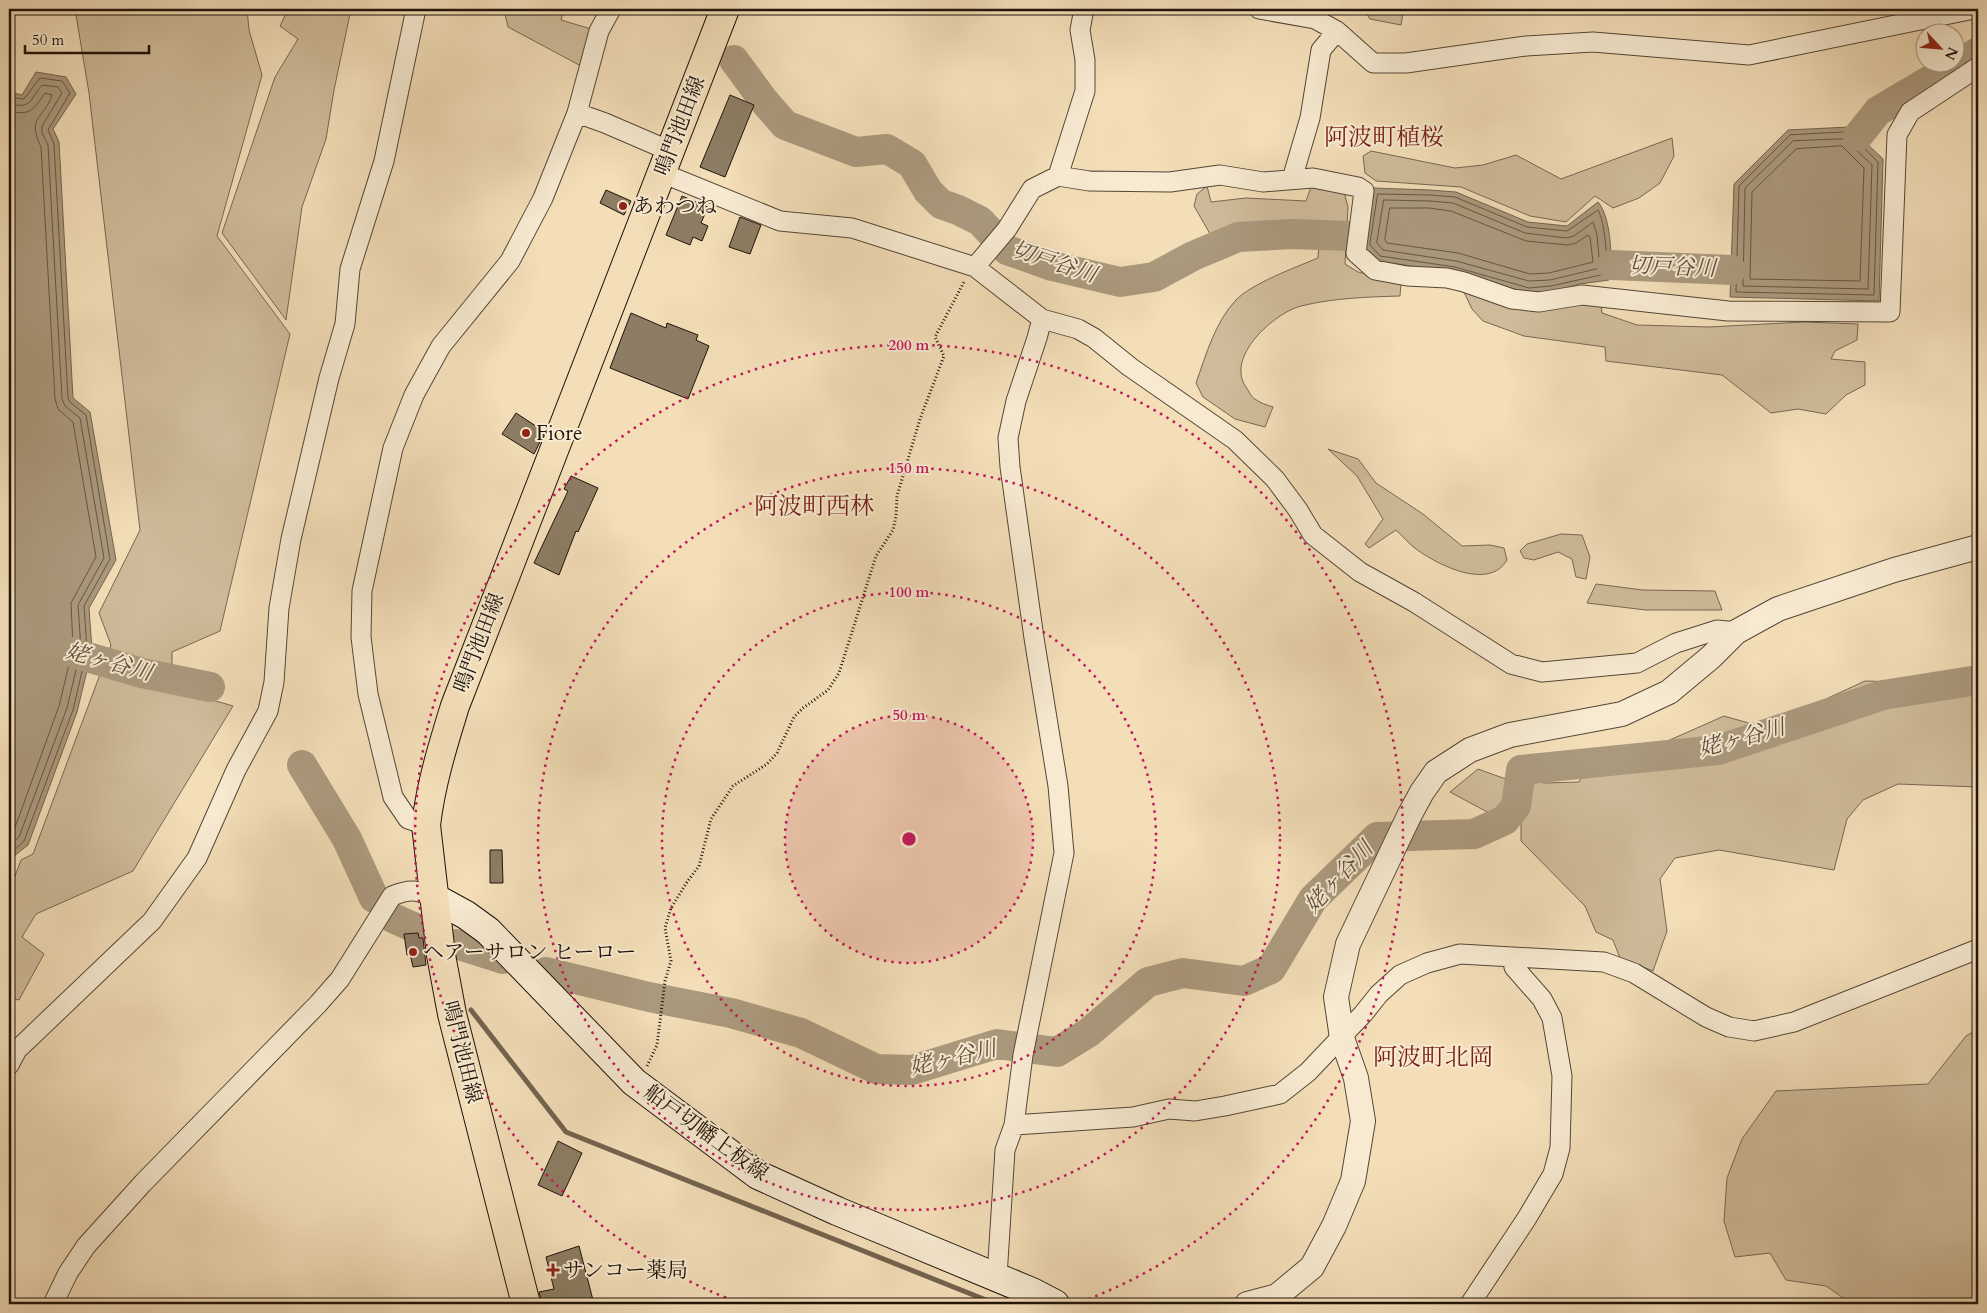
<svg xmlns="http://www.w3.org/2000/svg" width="1987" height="1313" font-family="Cardo,'Noto Serif JP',serif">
	<rect width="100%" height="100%" fill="#f3deb8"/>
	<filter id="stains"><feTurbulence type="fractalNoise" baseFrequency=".004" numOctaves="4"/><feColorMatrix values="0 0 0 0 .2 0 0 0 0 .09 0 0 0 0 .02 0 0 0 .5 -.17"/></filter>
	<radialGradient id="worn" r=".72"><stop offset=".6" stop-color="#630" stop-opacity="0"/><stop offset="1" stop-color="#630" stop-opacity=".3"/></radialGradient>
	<path fill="#cfbb9a" stroke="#776752" d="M75,9H247L249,30L262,75L217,236L290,334L220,631L172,652V688L233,706L133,871L36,914L22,937L44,954L19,1000L9,998V892L21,860L33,854L111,645L99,613L140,530L89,93Z
		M288,9H351L334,90L326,139L302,207L286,320L222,233L275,77L298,39L280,26Z
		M508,9H564L561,20L591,29L581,66L508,27L505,14Z
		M1364,9H1421V13H1403L1401,25L1370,19Z
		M1672,138L1674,156L1660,183L1639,198L1613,208L1595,196L1566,222L1530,216L1461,187L1376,181L1365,173L1363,156L1371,151L1455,168L1483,165L1516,155L1561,179Z
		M1207,186L1211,202L1246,198L1306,201L1311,187L1344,192L1348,207L1345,264L1358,272L1401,282L1400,296C1367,297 1333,298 1301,306C1274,313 1225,357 1246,387C1249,391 1251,397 1255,399C1260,403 1267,405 1273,407L1265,427L1235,419L1203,397L1196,383C1206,355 1215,322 1236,300C1251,284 1296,267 1318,258L1320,229L1241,230L1213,239L1194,206L1197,194Z
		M1462,288L1497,304L1540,309L1580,302L1601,305L1602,313L1637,325L1709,327L1804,322L1858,324L1857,340L1835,351L1831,359L1865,362V385L1846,395L1826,414L1798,409L1771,413L1722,375L1606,361L1605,347L1524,336L1483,321L1472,309Z
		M1328,449L1358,459L1376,483L1423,514L1462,546L1490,545L1504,548L1507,560C1489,591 1438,565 1416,549C1409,544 1403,536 1396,530L1369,548L1365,544L1383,519L1357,476Z
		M1561,534L1582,535L1590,557L1586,579L1576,577L1572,559L1558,552L1534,560L1524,558L1520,551L1527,544Z
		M1596,584L1643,590L1715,591L1722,610H1646L1587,603Z
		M1865,681L1978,684V787L1898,784L1863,800L1847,819L1834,870L1719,850L1675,858L1660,879L1667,931L1653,971L1620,958L1613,940L1596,932L1585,906L1521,841V822L1491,814L1450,792L1478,769L1503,778L1545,783L1579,782L1586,769L1654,747L1724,716L1759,726L1806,711L1828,698Z
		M1978,1029V1304H1852L1826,1286L1786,1280L1770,1253L1735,1257L1724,1221L1727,1178L1742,1139L1776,1091L1928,1084L1966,1036Z"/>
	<path fill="#ab997d" stroke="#73634f" d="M36,72L66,77L76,94L53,129L59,142L73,398L90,412L116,560L89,608L92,650L77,712L28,845L13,857L9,868V92L22,95Z
		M1849,127L1883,159L1879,301L1730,297L1734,184L1788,130Z
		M1373,188L1430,190L1456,192L1528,222L1567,226L1598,202C1611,217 1613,260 1609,280L1580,284L1552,291L1528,293L1454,272L1377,261L1364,247Z"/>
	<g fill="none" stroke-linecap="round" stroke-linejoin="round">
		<path stroke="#655644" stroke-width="1" d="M9,97L24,99L40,78L62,81L70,93L48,130L54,144L68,398L70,402L86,415L110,559L84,606L87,650L73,710L24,841L9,855
			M9,104C33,109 29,100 42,85L58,87L62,93L42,126V133L48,145L62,399L65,406L80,418L104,558L78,605L81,649L67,708L19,837L9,846
			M9,111C31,116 33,110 45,93L52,95C44,120 26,115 41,147L55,399L58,409L73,422L96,557L71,603L73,648L59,706L13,833L9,836
			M1848,132L1878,162L1874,295L1736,292L1739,186L1790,135Z
			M1845,139L1872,165L1868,289L1743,286L1745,188L1793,141Z
			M1842,146L1864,168L1860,281L1750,279L1752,192L1796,149Z
			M1378,194L1430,195L1455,197L1527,227L1567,231L1598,210C1605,222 1608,260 1605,274L1551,286L1529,288L1455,267L1380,256L1370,245Z
			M1384,200L1430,201L1453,203L1525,233L1566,238L1574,236L1593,222L1597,235L1600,268L1550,280L1529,281L1456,261L1383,250L1377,243Z
			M1390,208H1429L1451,211L1526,241L1568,245L1576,243L1588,235L1590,237L1593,262L1549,273L1530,274L1458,253L1387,243L1385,240Z"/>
		<path stroke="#73634f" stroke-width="5" d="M461,946L462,953
			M471,1010L566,1132L996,1304"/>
		<path stroke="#ab997d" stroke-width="30" d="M734,60L764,101L785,125L856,152L887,149L912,164L928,191L941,204L958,210L980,221L1007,250L1052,266L1120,282L1154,277L1193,256L1238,237L1292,234L1349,236
			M1858,136L1878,111L1978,52
			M1612,265L1731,270
			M9,634L142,673L210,687
			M302,765L347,839L374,898
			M393,918L413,927
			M456,944L503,959
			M546,972L649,997L731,1013L801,1033L876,1069L912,1070L997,1044L1057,1052L1088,1033L1148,982L1183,973L1244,981L1271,969L1313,899L1377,837L1474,834L1505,820L1516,806L1521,770L1718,750L1883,695L1978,680"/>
	</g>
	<path fill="#8d7d64" stroke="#1f130a" d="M730,95L754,105L725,177L700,167Z
		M606,190L631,201L624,215L600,203Z
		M682,196L708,207L701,223L708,226L702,241L693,237L690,245L666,235Z
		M740,217L761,225L750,254L729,247Z
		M631,313L666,328L667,323L698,335L696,340L709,346L688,399L610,368Z
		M516,413L545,432L534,454L502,434Z
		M571,476L598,488L578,532L576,531L559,575L534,563L568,491L564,489Z
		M490,850H502L503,883H490Z
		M418,933L419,938H423L426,965L413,967L410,954L407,955L404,934Z
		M558,1141L582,1153L562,1196L538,1185Z
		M579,1246L594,1304H542L539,1292L554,1289L546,1257Z"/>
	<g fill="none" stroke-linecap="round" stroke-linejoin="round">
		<defs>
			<path id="minor" d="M1259,9L1315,19L1337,31L1373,63H1406L1526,46L1593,42L1749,55L1974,9
				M577,113L605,123L670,151
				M662,173L780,221L852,228L975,267L1042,319L1078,329L1094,338L1130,367L1235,440L1275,479L1298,510L1313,535L1360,572L1414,602L1511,664L1542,672L1637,663L1676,643L1717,630L1736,632
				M1058,176L1085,91V60L1080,30L1084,9
				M1292,179L1310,118L1321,50L1337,31
				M975,267L1007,229L1032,189L1058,176L1089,181L1170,182L1220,175L1263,182L1313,178L1358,187L1364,191L1356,253L1375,270L1407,276L1447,278L1464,282L1512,299L1539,302L1582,295L1728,311L1890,312L1897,135L1910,112L1978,67
				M426,825L408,819L393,797L368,694L361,637L362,591L393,448L414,395L441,346L510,261L543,198L577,113L599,31L611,9
				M9,1065L17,1050L152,921L197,858L236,770L268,711L274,682L279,608L291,539L329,378L345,324L350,269L384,161L416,9
				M1014,1125L1133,1117L1169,1109L1195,1111L1225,1106L1280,1094L1308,1072L1363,1014L1379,994L1400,975L1427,963L1460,954L1604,962L1634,973L1706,1017L1729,1027L1754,1031L1794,1022L1978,949
				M997,1277L1005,1150L1014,1125L1023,1055L1064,853L1058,786L1034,638L1010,467L1008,438L1016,401L1037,338L1042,319
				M53,1304L68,1273L86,1246L143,1183L318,1004L340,979L392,896C411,888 417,890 435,898
				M1470,1304L1527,1218L1553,1174L1560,1148L1562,1076L1552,1018L1542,999L1514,967L1512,958"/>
			<path id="tertiary" d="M1247,1304L1277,1296L1312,1267L1334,1226L1353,1181L1363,1121L1356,1078L1342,1038L1336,997L1348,944L1409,816L1422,792L1436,772L1470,750L1510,735L1622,714L1669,692L1711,657L1736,632L1778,609L1894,570L1978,547"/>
			<path id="secondary" d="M435,898L466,915L488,931L634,1082L758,1175L837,1211L1032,1292L1055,1304"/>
			<path id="primary" d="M526,1304L452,1014L441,955L426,825C431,783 443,745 455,706L725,9"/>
		</defs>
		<use href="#minor" stroke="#544636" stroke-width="21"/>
		<use href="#tertiary" stroke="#544636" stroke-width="26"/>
		<use href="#secondary" stroke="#1f130a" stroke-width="30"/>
		<use href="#primary" stroke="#1f130a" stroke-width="30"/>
		<path stroke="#1f130a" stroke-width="3" stroke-dasharray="1 2.5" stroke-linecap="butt" d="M647,1066L657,1045L665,981L671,961L665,928L671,908L687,882L699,866L711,819L733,786L767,764L777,753L794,717L803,708L828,690L839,673L876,556L893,530L896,516L897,496L920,419L944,356L935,337L965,280"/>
		<use href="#minor" stroke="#f7ead1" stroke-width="19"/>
		<use href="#tertiary" stroke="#f7ead1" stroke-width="24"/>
		<use href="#secondary" stroke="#f7ead1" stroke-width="28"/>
		<use href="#primary" stroke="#f3deb8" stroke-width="28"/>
	</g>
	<circle cx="909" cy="839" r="124" fill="#c2185b" fill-opacity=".12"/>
	<g fill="none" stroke="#c2185b" stroke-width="2.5" stroke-dasharray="2.5 5">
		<circle cx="909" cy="839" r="124"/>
		<circle cx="909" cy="839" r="247"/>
		<circle cx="909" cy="839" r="371"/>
		<path d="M740 1303A494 494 0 1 1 1078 1303"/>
	</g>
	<g fill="#8f2418" stroke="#f7ead1" stroke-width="2">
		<circle cx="623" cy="206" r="5"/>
		<circle cx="526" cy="433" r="5"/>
		<circle cx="413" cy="952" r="5"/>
		<path d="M550.5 1262.5h5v5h5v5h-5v5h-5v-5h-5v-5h5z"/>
	</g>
	<g text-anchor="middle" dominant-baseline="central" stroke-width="4" stroke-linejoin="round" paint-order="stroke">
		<g font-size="21" fill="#1f130a" stroke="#f7ead1">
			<text transform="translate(680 126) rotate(-69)">鳴門池田線</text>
			<text transform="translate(479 643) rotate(-69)">鳴門池田線</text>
			<text transform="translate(462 1052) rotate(76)">鳴門池田線</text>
			<text transform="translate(706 1133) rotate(36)">船戸切幡上板線</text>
		</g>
		<g font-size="21" fill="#1f130a" stroke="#f7ead1" text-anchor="start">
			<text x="633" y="206">あわつね</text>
			<text x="536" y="433">Fiore</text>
			<text x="423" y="952">ヘアーサロン ヒーロー</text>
			<text x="563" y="1270">サンコー薬局</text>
		</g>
		<g font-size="22" font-style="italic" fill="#5e4f3e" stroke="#f7ead1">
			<text transform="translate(1054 262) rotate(18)">切戸谷川</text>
			<text transform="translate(1672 267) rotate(2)">切戸谷川</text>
			<text transform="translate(109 662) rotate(15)">姥ヶ谷川</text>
			<text transform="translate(1742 738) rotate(-15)">姥ヶ谷川</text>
			<text transform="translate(1339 877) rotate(-47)">姥ヶ谷川</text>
			<text transform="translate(953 1058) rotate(-13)">姥ヶ谷川</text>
		</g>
		<g font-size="24" fill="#7a1f14" stroke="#f7ead1">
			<text x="1384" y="137">阿波町植桜</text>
			<text x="814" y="506">阿波町西林</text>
			<text x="1433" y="1057">阿波町北岡</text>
		</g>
	</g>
	<circle cx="909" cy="839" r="8" fill="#c2185b" stroke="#f7ead1" stroke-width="2.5"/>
	<g font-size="15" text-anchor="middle" font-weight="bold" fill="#c2185b" stroke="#f7ead1" stroke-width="4" stroke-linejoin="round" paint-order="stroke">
		<text x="909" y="350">200 m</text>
		<text x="909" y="473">150 m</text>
		<text x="909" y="597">100 m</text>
		<text x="909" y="720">50 m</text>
	</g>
	<rect width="1987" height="1313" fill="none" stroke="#f3deb8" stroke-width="30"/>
	<rect x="10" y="10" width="1967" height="1293" fill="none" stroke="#1f130a" stroke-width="2.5"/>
	<rect x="15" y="15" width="1957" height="1283" fill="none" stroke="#1f130a"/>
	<g transform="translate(1940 48) rotate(116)"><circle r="24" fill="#f7ead1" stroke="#a19481"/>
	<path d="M0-4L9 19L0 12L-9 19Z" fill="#8f2418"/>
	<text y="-8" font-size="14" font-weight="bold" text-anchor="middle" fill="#1f130a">N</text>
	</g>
	<path d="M25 45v8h124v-8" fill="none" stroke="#1f130a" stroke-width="2.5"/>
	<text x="32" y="45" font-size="15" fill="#1f130a" stroke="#f7ead1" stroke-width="4" paint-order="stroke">50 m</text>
	<rect width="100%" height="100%" filter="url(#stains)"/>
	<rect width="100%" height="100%" fill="url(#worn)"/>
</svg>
